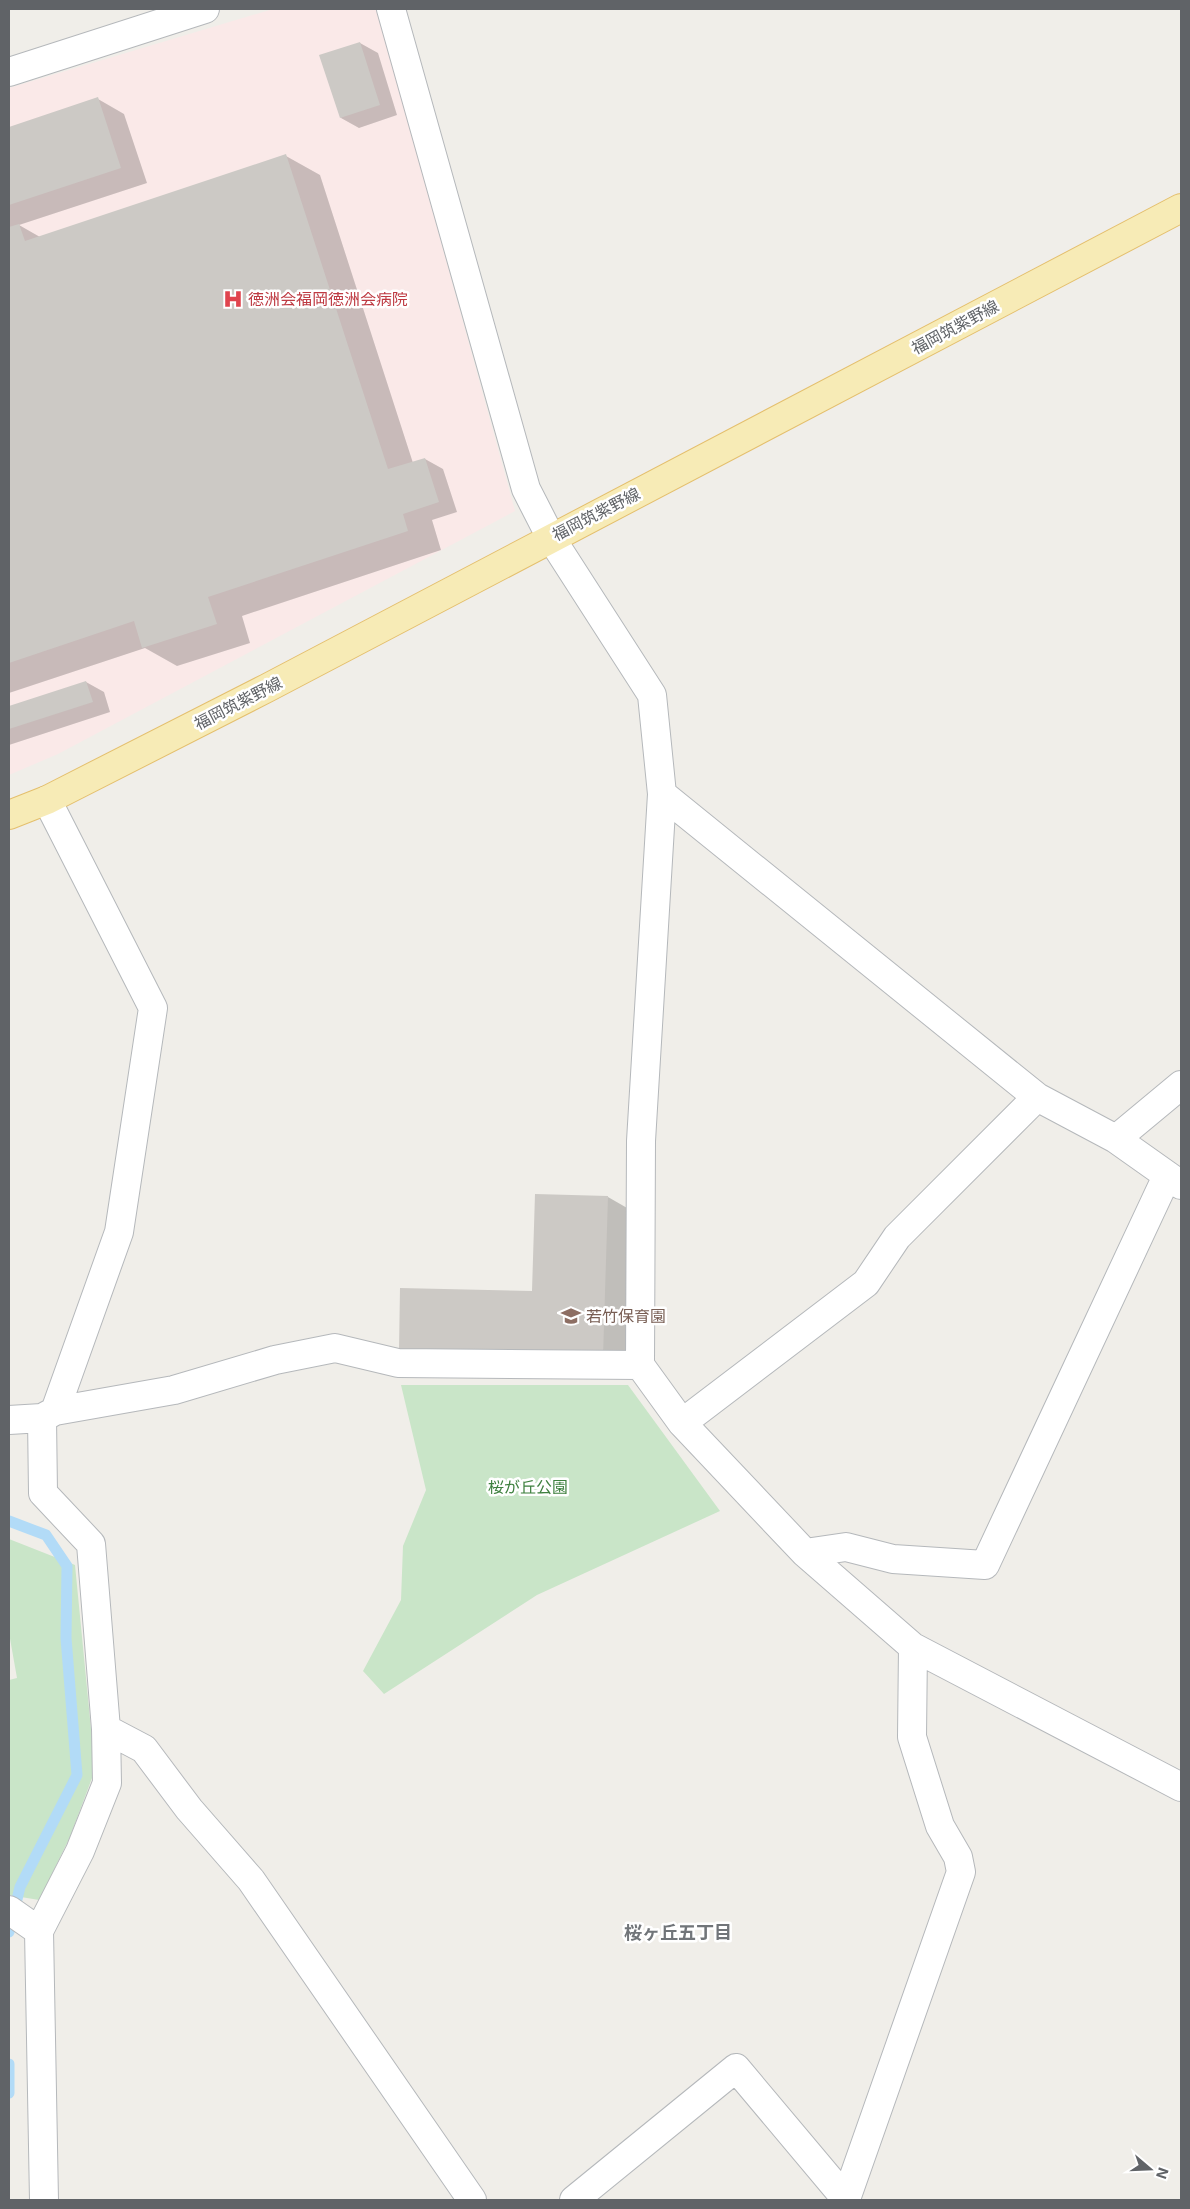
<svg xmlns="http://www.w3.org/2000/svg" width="1190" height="2209" font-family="Inter,'Noto Sans JP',sans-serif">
	<rect width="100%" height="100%" fill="#f0eee9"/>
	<path fill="#fae9e8" d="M273,9H377L515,511L58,754L9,775V88Z"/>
	<path fill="#c9e5c8" d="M401,1385H628L720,1511L537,1595L384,1694L363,1671L401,1600L403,1546L426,1490Z
		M9,1539L75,1565L95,1770L70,1837L39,1900L9,1895V1680L17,1678L9,1633Z"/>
	<path fill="#0003" d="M360,43L378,53L397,115L359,128L341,118Z
		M98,99L124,114L147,183L19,225L40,237L286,156L320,175L413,463L425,459L443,469L457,512L432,520L441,550L242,616L250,643L177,666L145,648L9,693V128Z
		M86,682L104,692L110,712L9,745V708Z
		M608,1197L641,1216L637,1376L434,1370L533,1292Z"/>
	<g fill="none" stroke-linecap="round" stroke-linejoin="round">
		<path stroke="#b2dbf7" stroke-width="11" d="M9,1521L46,1535L67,1566L66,1638L77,1775L20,1887L9,1932
			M9,2064V2093"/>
	</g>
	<path fill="#ccc9c5" d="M360,42L380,105L340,118L319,55Z
		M98,97L121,168L9,205V127Z
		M286,154L388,469L425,458L439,502L403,514L408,531L208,597L217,624L142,648L134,621L9,663V227L19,224L25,241Z
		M86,681L93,702L9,729V706Z
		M535,1194L608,1196L603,1357L399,1351L400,1288L532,1291Z"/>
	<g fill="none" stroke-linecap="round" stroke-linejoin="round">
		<defs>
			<path id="street" d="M391,9L526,489L551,538L652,695L662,794L641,1141L640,1365L682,1423L805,1553L913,1647L1181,1787
				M9,72L205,9
				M662,794L1037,1097L1116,1139L1181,1185
				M1116,1139L1181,1085
				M55,1411L174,1390L275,1360L335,1348L398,1363L640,1365
				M9,1420L42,1418
				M682,1423L866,1283L897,1237L1037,1097
				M805,1553L846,1547L893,1559L985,1565L1167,1176
				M106,1729L144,1749L189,1809L251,1880L472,2200
				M9,1910L39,1931
				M846,2199L961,1872L958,1857L940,1826L912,1737L913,1647
				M44,2200L39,1931L80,1851L107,1783L106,1729L91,1544L43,1493L42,1418L55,1411L119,1232L153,1008L47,800
				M574,2200L736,2068L846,2199"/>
			<path id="primary" d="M9,815L47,800L267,688L1181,208"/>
		</defs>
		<use href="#street" stroke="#b5b8bb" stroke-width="30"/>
		<use href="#primary" stroke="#e4bf6d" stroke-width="30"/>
		<use href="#street" stroke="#fff" stroke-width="28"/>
		<use href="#primary" stroke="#f7ebb6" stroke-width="28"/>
	</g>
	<defs>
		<symbol id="hospital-bare" viewBox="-9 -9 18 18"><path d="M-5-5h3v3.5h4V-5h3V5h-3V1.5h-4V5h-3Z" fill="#e0444e" stroke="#fff" stroke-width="2.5" paint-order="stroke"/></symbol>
		<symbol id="school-bare" viewBox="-9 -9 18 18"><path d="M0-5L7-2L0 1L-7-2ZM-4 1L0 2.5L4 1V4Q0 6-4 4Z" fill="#8d6e63" stroke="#fff" stroke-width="2.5" paint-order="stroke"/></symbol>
	</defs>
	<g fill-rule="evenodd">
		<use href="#hospital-bare" x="219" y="285" width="28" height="28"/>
		<use href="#school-bare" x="557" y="1302" width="28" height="28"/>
	</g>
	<g text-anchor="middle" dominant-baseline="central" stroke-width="5" stroke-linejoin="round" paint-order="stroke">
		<g font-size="16" fill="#be3a42" stroke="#fff" text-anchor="start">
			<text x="248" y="299">徳洲会福岡徳洲会病院</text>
		</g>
		<g font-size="16" fill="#606367" stroke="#fff">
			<text transform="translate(955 327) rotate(-28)">福岡筑紫野線</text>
			<text transform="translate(596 514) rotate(-27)">福岡筑紫野線</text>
			<text transform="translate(238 703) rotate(-27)">福岡筑紫野線</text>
		</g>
		<g font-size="16" fill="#785e54" stroke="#fff" text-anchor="start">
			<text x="586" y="1316">若竹保育園</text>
		</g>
		<g font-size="16" fill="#3e803f" stroke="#fff">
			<text x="528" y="1487">桜が丘公園</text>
		</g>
		<g font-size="18" font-weight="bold" fill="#717579" stroke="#fff">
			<text x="678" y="1932">桜ヶ丘五丁目</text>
		</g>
	</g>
	<rect width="1190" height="2209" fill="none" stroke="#606367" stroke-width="20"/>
	<g transform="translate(1150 2169) rotate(109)" stroke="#ffffff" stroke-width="4" paint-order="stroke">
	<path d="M0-4L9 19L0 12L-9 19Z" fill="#606367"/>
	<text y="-8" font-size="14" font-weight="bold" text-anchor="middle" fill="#606367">N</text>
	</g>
</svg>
